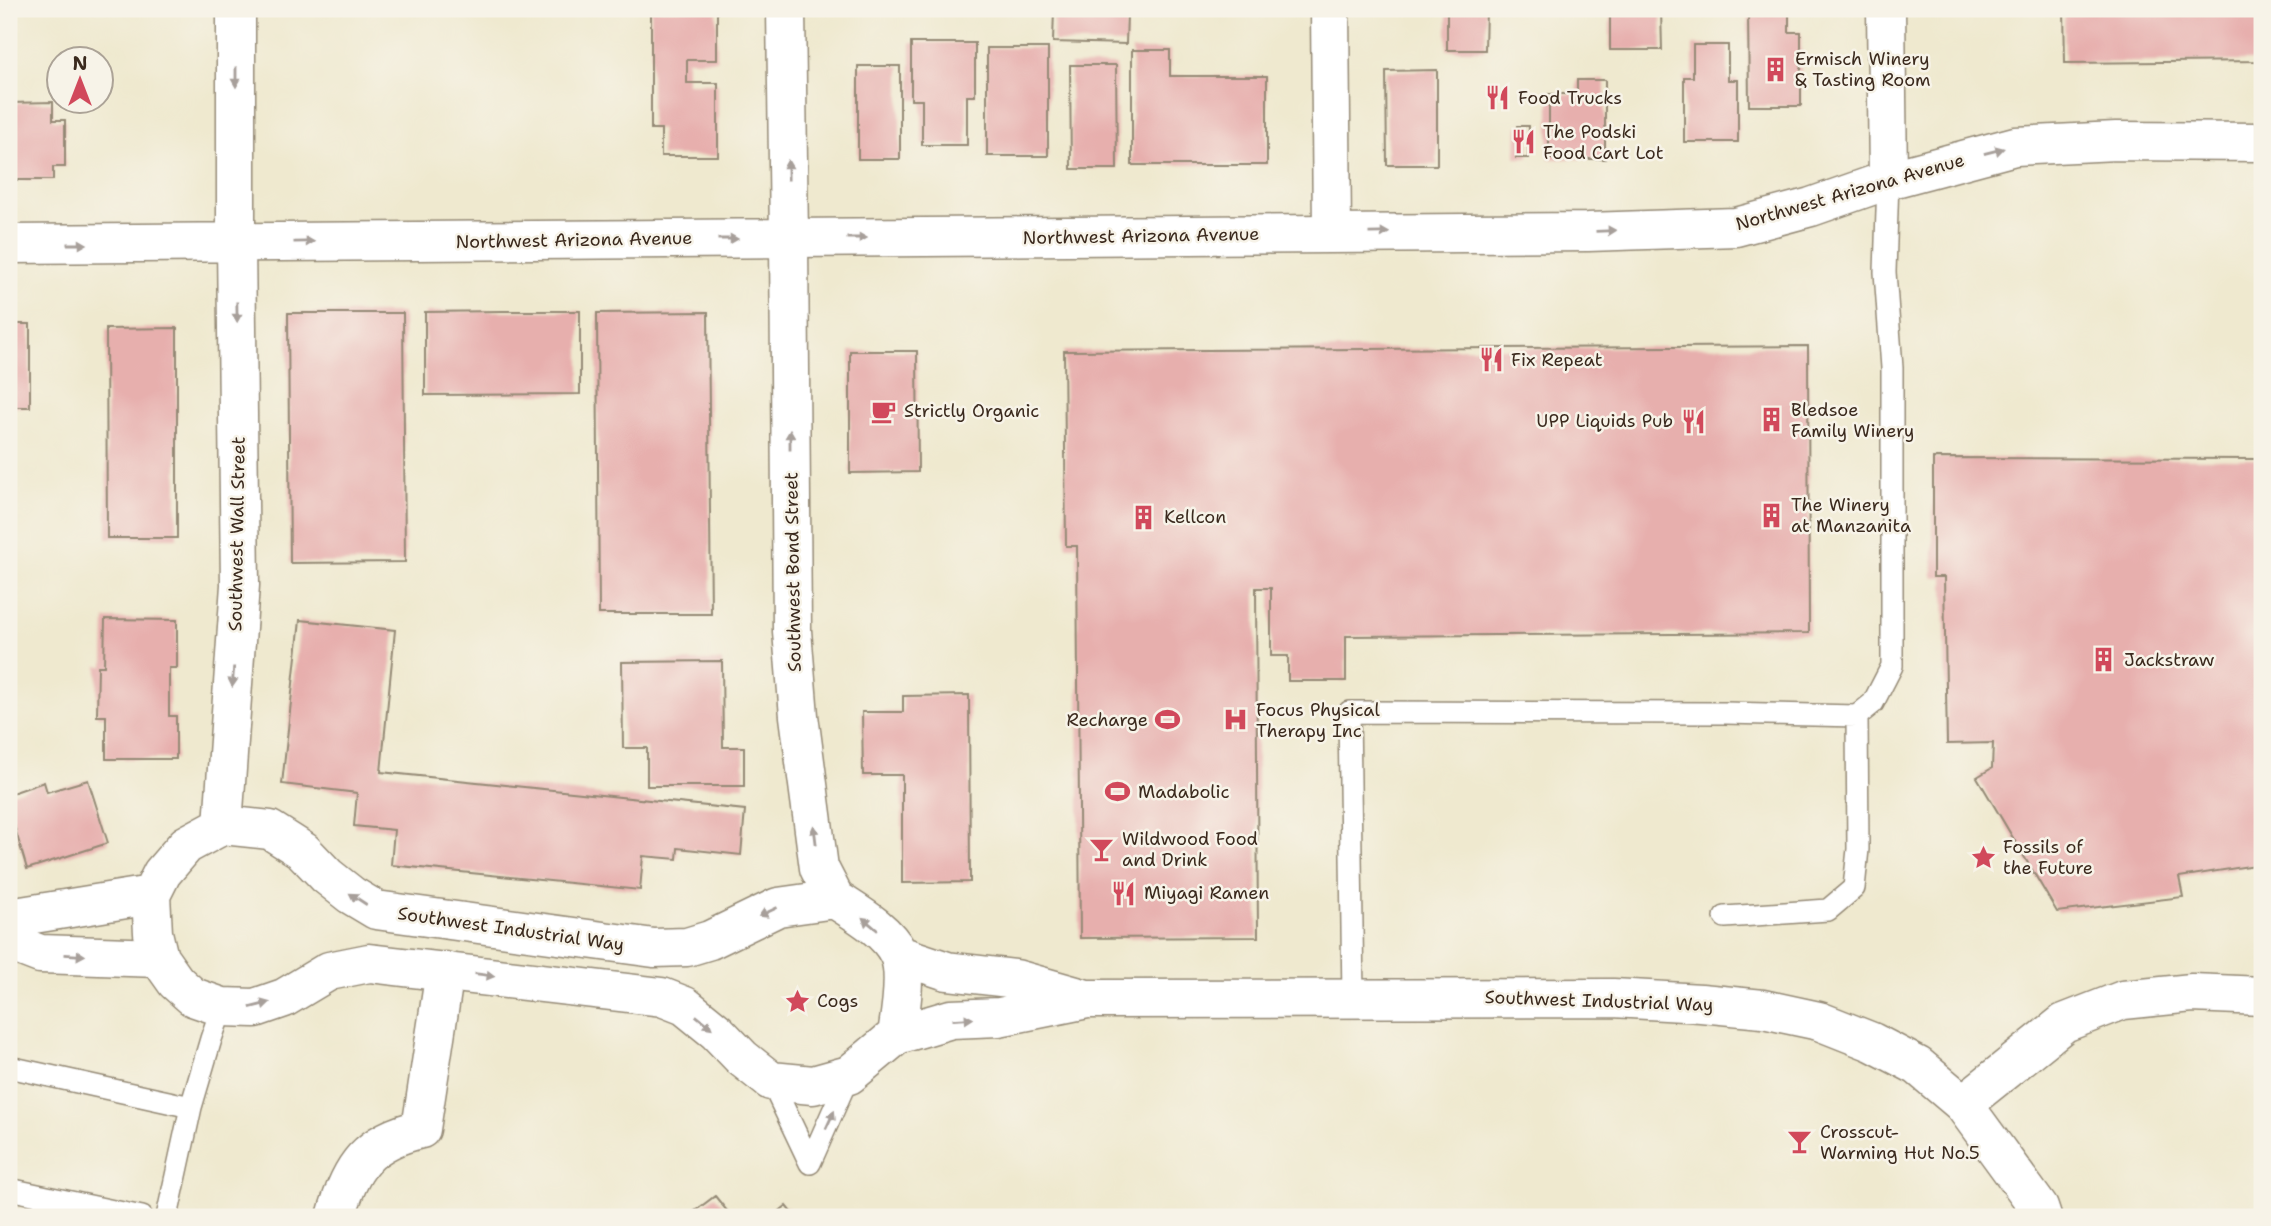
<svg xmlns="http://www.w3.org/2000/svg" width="2271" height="1226" font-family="'Shantell Sans',sans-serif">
	<rect width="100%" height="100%" fill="#f7f3e8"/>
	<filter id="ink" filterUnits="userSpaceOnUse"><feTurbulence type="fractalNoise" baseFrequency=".0143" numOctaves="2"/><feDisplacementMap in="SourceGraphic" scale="14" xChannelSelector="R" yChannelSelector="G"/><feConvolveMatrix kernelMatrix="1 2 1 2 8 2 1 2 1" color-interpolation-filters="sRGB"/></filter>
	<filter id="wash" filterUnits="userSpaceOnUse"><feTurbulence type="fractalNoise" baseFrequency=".00686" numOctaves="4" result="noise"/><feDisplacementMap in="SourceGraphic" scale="28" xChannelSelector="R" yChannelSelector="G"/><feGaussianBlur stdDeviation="1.57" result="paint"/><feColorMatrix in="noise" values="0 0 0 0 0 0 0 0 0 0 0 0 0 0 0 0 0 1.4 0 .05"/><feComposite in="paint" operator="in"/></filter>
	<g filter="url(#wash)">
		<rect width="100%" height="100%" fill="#efe9cf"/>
		<g id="blocks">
			<path fill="#e7afad" d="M651,9H717V60H687V83H718V156H661V129H651Z
				M1054,9H1115V14H1127L1126,44L1053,42Z
				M1447,9H1486L1485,50H1447Z
				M1610,9H1661L1662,50H1610Z
				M1748,9H1789V32H1801V106H1749Z
				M2064,9H2262V61L2065,63Z
				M911,43H975V96H967V145H922V100H911Z
				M1693,45H1728V80H1738V142H1684V77H1693Z
				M987,48H1048V156H987Z
				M1132,50H1170V76H1267V165H1132Z
				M1070,65H1116L1117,169H1071Z
				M858,66H900V159H858Z
				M1437,70V165H1387L1386,71Z
				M1577,80H1605V159H1549V94H1577Z
				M53,102V120H65V167H53V180H9V103Z
				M1517,126H1529L1528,158H1516Z
				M502,311H580V394L425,395V312Z
				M708,312L711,614H599L597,313Z
				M288,313H403L405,562L290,563Z
				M9,324H30V407H9Z
				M177,328V538H107L106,329Z
				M1808,346L1809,633L1346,636V681H1288V656H1271V588H1256L1258,937L1080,938L1077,546H1066L1064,351Z
				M850,351H917L918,472L850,473Z
				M1933,458L2262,459V864L2179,877L2183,897L2057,912L1977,777L1992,768L1993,743L1947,744L1944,577H1933Z
				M105,619L177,620V668H169V716H176V759H106V716H97L98,666H104Z
				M300,620L395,630L381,772L745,810L741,855L678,848L677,859L643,856L640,890L391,865L394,830L354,826L357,793L282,784Z
				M722,661L723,747H744V786H647V748H623L622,662Z
				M969,695L970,882L902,883V775H863L862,712H903V696Z
				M88,780L108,843L27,869L9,808V794L44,782L47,792Z
				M715,1196L732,1217H687Z
				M786,1206L795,1217H772Z"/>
		</g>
	</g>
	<g filter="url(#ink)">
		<use href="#blocks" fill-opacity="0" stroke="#958a76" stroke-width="2"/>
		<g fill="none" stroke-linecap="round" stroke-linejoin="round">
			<defs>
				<path id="service" d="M1857,716L1873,703L1892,666V368L1885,272L1888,180
					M1353,998L1349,712L1725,713L1857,716L1858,849L1854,888L1828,910L1725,917
					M9,1067L191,1107L167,1217
					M771,1081L810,1163
					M191,1107L211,1039L222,1007
					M810,1163L849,1075
					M9,1189L142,1217"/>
				<path id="minor" d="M1330,9L1332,233
					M1886,9L1888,180
					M1963,1104L2064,1023L2123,1000L2192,993L2262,996
					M336,1217C350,1166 368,1141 421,1129L445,971"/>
				<path id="tertiary" d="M789,239L792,631L799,716L819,868L835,899
					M223,825L240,585L236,243
					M9,918L151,895
					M9,942L40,954L159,958
					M899,955L947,971L1016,979L1083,998
					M897,1035C900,1014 908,973 898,953C886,929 856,913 835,899L778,907L710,940L687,947L654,948L376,910L351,895L327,876L303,851L270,830L223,825L186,845L162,873L151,895L153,933L159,958L176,982L193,997L222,1007L255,1008L284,998L329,971L369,963L662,997L685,1006L717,1032L742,1058L771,1081L813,1085L849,1075L897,1035L951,1019L999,1017L1088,999L1613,998L1701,1003L1763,1009L1819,1021L1872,1042L1918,1066L1963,1104L2039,1208L2042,1217"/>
				<path id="secondary" d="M786,9L789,239
					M236,243V9
					M9,244L1588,232L1736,227L1811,207L1888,180L2015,146L2116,141L2262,142"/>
			</defs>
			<use href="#service" stroke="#958a76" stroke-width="24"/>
			<use href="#minor" stroke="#958a76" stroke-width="41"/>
			<use href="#tertiary" stroke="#958a76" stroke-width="41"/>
			<use href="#secondary" stroke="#958a76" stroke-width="41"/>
			<use href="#service" stroke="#fff" stroke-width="21"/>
			<use href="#minor" stroke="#fff" stroke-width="38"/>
			<use href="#tertiary" stroke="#fff" stroke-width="38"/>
			<use href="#secondary" stroke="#fff" stroke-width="38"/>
		</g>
		<defs><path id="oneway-solid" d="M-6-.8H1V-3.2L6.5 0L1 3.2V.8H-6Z" transform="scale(1.75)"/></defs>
		<g fill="#a79f9a">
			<use href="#oneway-solid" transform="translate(236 77) rotate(90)"/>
			<use href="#oneway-solid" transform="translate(1994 151) rotate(-15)"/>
			<use href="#oneway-solid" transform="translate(788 170) rotate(-91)"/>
			<use href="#oneway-solid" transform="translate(1606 231) rotate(-2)"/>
			<use href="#oneway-solid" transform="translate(1379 233) rotate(-1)"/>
			<use href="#oneway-solid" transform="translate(857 238)"/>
			<use href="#oneway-solid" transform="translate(728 239)"/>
			<use href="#oneway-solid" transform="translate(304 242) rotate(-1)"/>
			<use href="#oneway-solid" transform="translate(77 244)"/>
			<use href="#oneway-solid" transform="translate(237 312) rotate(89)"/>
			<use href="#oneway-solid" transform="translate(790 440) rotate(-90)"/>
			<use href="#oneway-solid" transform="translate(233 677) rotate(94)"/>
			<use href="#oneway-solid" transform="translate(815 835) rotate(-97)"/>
			<use href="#oneway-solid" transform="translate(358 899) rotate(-147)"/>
			<use href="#oneway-solid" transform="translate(768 912) rotate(155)"/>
			<use href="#oneway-solid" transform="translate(870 924) rotate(-140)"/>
			<use href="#oneway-solid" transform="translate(75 955) rotate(3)"/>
			<use href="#oneway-solid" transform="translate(485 975) rotate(7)"/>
			<use href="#oneway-solid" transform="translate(260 1005) rotate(-14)"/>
			<use href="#oneway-solid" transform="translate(963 1019) rotate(-3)"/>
			<use href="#oneway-solid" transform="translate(704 1022) rotate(39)"/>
			<use href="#oneway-solid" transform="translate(830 1120) rotate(-65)"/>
		</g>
	</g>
	<defs>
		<symbol id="building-bare" viewBox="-9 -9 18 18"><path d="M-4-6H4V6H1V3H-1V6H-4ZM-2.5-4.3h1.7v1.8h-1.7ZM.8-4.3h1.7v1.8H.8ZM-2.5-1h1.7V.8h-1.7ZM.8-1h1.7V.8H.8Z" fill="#d1495b" stroke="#f7f3e8" stroke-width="2.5" paint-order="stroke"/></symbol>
		<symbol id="restaurant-bare" viewBox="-9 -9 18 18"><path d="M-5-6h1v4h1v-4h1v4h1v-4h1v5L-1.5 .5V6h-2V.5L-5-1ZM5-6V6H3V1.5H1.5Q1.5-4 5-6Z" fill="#d1495b" stroke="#f7f3e8" stroke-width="2.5" paint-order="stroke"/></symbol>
		<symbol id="cafe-bare" viewBox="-9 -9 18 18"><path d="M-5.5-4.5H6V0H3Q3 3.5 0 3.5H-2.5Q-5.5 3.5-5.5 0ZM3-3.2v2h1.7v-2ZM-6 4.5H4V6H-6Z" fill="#d1495b" stroke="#f7f3e8" stroke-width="2.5" paint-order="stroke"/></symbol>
		<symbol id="stadium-bare" viewBox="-9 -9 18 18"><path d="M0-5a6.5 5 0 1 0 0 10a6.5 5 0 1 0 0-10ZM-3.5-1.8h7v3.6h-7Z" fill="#d1495b" stroke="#f7f3e8" stroke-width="2.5" paint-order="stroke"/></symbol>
		<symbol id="hospital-bare" viewBox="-9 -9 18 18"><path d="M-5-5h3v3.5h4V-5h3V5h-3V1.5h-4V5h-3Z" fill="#d1495b" stroke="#f7f3e8" stroke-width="2.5" paint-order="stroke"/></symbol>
		<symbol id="bar-bare" viewBox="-9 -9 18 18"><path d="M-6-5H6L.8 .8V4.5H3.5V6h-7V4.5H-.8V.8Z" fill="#d1495b" stroke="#f7f3e8" stroke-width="2.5" paint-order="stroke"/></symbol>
		<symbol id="sight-bare" viewBox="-9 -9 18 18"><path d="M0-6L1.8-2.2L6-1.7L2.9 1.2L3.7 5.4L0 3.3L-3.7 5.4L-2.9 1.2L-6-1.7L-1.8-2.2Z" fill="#d1495b" stroke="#f7f3e8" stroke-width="2.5" paint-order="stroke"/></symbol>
	</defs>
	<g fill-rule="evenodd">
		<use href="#building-bare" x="1758" y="52" width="35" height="35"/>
		<use href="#restaurant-bare" x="1480" y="80" width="35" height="35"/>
		<use href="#restaurant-bare" x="1506" y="124" width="35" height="35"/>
		<use href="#restaurant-bare" x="1474" y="342" width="35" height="35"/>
		<use href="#cafe-bare" x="866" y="394" width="35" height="35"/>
		<use href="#building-bare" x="1754" y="402" width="35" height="35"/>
		<use href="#restaurant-bare" x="1676" y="404" width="35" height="35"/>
		<use href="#building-bare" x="1754" y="498" width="35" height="35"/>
		<use href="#building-bare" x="1126" y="500" width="35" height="35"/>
		<use href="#building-bare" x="2086" y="642" width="35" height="35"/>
		<use href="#stadium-bare" x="1150" y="702" width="35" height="35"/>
		<use href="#hospital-bare" x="1218" y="702" width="35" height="35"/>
		<use href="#stadium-bare" x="1100" y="774" width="35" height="35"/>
		<use href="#bar-bare" x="1084" y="832" width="35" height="35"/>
		<use href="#sight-bare" x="1966" y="840" width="35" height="35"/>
		<use href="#restaurant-bare" x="1106" y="876" width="35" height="35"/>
		<use href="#sight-bare" x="780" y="984" width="35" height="35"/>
		<use href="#bar-bare" x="1782" y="1124" width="35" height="35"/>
	</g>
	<g text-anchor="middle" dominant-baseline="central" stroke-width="5" stroke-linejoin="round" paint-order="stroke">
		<g font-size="18" fill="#3b2a1e" stroke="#f7f3e8" text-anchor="start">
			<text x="1795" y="59">Ermisch Winery<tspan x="1795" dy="21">&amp; Tasting Room</tspan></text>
			<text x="1518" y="98">Food Trucks</text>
			<text x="1543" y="132">The Podski<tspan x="1543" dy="21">Food Cart Lot</tspan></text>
			<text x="1511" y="360">Fix Repeat</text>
			<text x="1791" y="410">Bledsoe<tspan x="1791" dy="21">Family Winery</tspan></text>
			<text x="904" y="411">Strictly Organic</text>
			<text x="1673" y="421" text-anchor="end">UPP Liquids Pub</text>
			<text x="1791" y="505">The Winery<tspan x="1791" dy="21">at Manzanita</tspan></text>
			<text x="1164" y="517">Kellcon</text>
			<text x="2124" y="660">Jackstraw</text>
			<text x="1256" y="710">Focus Physical<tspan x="1256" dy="21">Therapy Inc</tspan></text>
			<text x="1148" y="720" text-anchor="end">Recharge</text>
			<text x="1138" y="792">Madabolic</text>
			<text x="1122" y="839">Wildwood Food<tspan x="1122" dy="21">and Drink</tspan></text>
			<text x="2003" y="847">Fossils of<tspan x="2003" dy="21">the Future</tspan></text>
			<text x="1144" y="893">Miyagi Ramen</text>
			<text x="817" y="1001">Cogs</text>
			<text x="1820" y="1132">Crosscut-<tspan x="1820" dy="21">Warming Hut No.5</tspan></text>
		</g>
		<g font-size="18" fill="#3b2a1e" stroke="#f7f3e8">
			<text transform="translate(1850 192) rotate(-16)">Northwest Arizona Avenue</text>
			<text transform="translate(1141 236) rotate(-1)">Northwest Arizona Avenue</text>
			<text transform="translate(574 240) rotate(-1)">Northwest Arizona Avenue</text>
			<text transform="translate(237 534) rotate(-89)">Southwest Wall Street</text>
			<text transform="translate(793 572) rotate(-91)">Southwest Bond Street</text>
			<text transform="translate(511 929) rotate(8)">Southwest Industrial Way</text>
			<text transform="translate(1599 1001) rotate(2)">Southwest Industrial Way</text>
		</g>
	</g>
	<rect width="2271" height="1226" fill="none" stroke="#f7f3e8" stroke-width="35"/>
	<g transform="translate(80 80)"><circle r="33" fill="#f7f3e8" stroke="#aca397" stroke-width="2"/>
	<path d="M0-5L12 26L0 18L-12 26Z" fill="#d1495b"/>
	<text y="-10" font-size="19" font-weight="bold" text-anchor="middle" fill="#3b2a1e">N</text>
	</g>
</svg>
